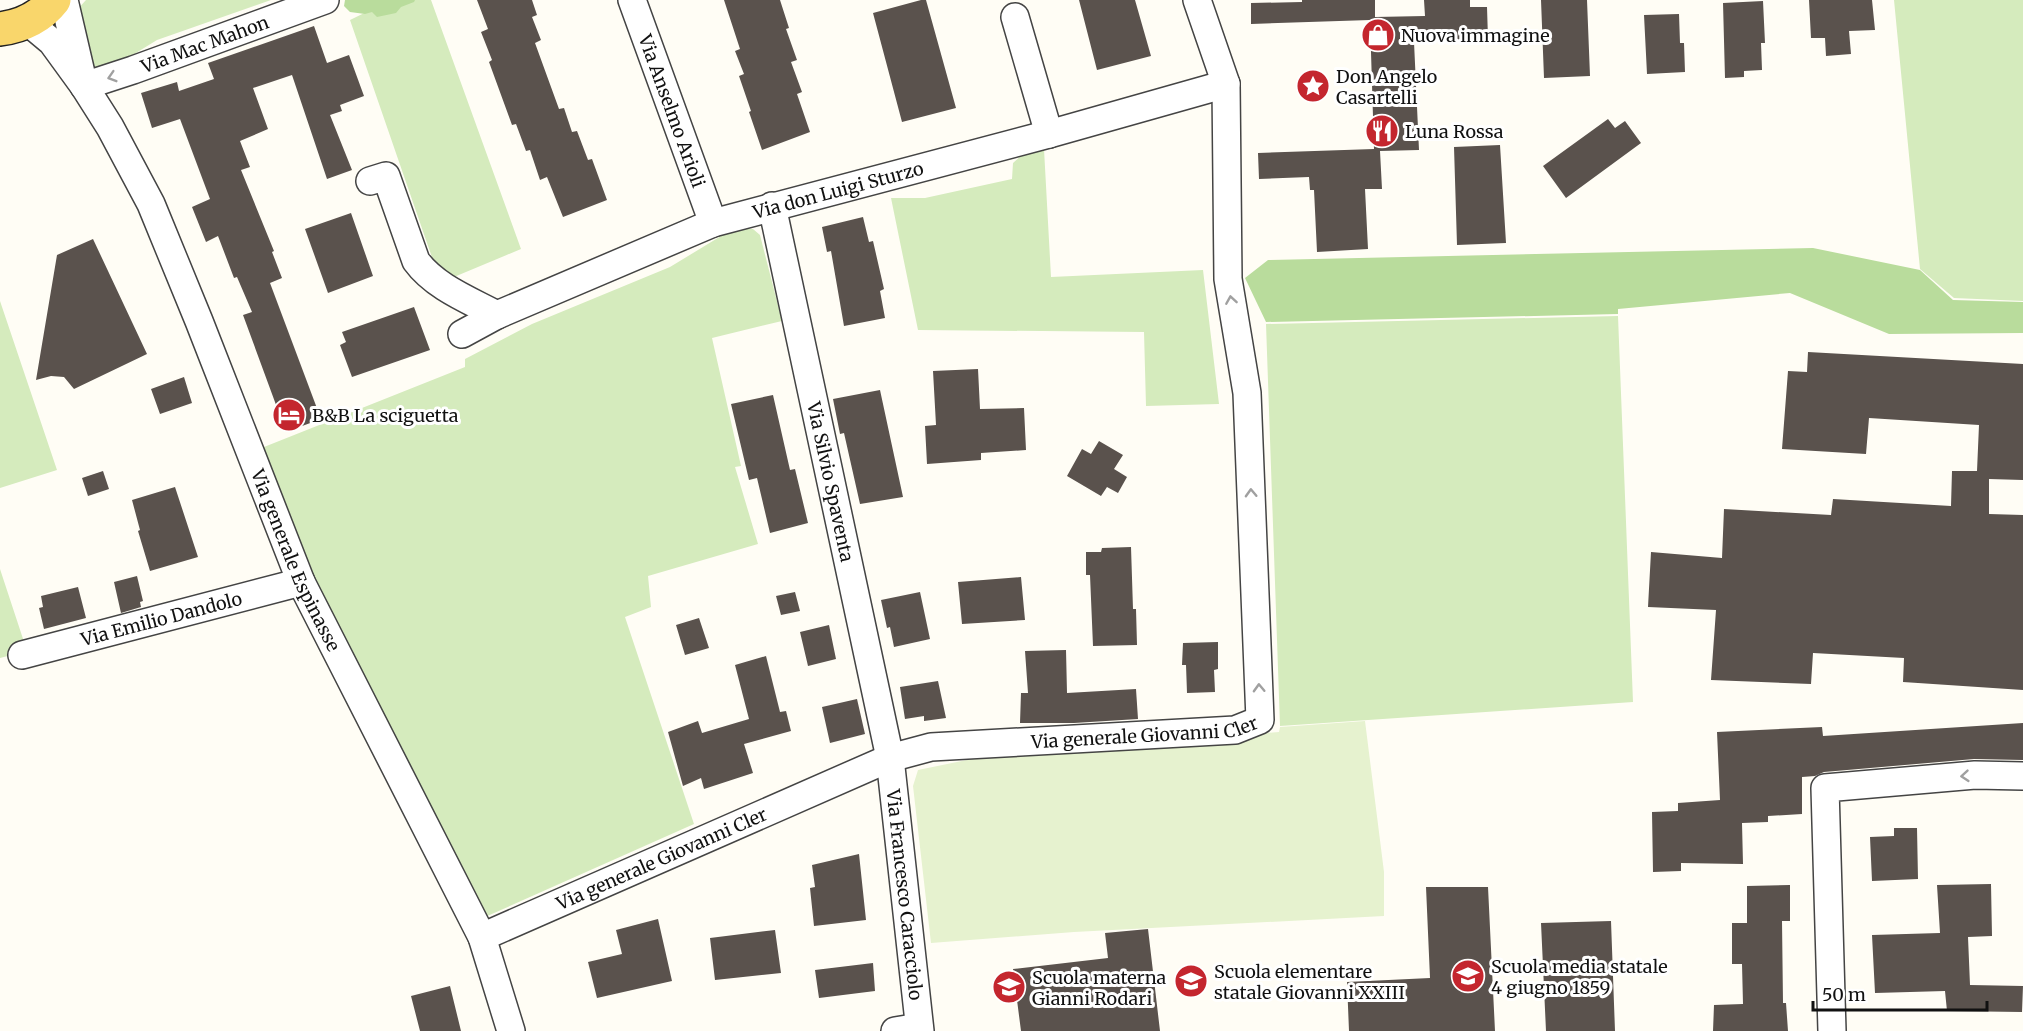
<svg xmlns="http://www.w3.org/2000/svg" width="2023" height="1031" font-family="Merriweather,serif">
	<rect width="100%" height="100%" fill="#fffdf5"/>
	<path fill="#d5ebbd" d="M86,0H271L157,40L131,56L102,70L95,68L89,63L77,10Z
		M391,0H431L521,249L454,277L435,266L350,20Z
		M1894,0H2023V301L1954,298L1920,269Z
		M1044,149L1051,277L1203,270L1219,404L1146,406L1144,332L918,330L891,198H925L1012,179L1013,163L1024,153Z
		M741,229H753L760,235L782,321L712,338L741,466L735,467L758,544L648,576L651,607L625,617L694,824L485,917L302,557L264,447L465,367V359L532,324L670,267L726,233Z
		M0,301L57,470L0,488Z
		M1618,316L1633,702L1280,726L1266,324Z
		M0,569L27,651L0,658Z"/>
	<path fill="#b9dc9c" d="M345,0H415L414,2L401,7L396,13L377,17L372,12L365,14L350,12L344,6Z
		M1813,248L1920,270L1953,300L2023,302V333L1889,334L1790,293L1618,309V314L1266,322L1245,278L1268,260Z"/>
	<path fill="#e6f2cf" d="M1365,721L1384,872V916L1074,932L931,943L913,786L918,770L991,755L1279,732L1280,727Z"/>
	<path fill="#5a524d" d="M477,0H532L537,15L532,17L541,40L535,43L559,109L564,108L572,132L577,131L588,160L592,159L607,200L563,217L547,177L540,180L530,150L526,151L516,124L512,125L489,62L492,60L481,32L488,29Z
		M724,0H780L789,28L786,29L797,60L791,62L802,92L797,94L810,132L762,150L749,112L751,111L739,76L744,74L735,51L740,49Z
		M921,0H926L956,108L902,122L873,13Z
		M1079,0H1135L1151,56L1097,70Z
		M1302,0H1375V17L1425,16L1424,0H1470V7H1487L1488,39L1414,42L1419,150L1380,151L1382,189H1365L1368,249L1317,252L1314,190H1310L1309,177L1259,179L1258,153L1374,149L1370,20L1251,24V3L1302,2Z
		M1541,0H1587L1590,76L1544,78Z
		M1809,0H1872L1875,30L1849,31L1851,54L1826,56L1825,38H1811Z
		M1763,1L1765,43H1761L1762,70L1744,71V77L1725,78L1723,3Z
		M1679,14L1680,43H1684L1685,72L1647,74L1644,15Z
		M314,26L327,63L349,55L364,96L340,105L342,111L330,115L352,170L327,179L292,75L253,88L268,129L240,141L250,167L241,170L274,251L272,252L282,278L270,283L321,419L286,432L243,315L252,312L237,277L234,278L218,236L206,242L192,207L210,199L180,119L152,128L141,93L177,82L179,91L214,79L208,63Z
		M1608,119L1615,128L1625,121L1641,143L1566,198L1543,166Z
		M1500,145L1506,243L1457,245L1454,147Z
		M351,213L373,276L328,293L305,229Z
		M863,217L869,242L873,241L884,289L880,291L885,318L844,326L831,251L827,252L822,227Z
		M93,239L147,354L74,389L64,377L51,376L36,380L57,255Z
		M414,307L430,350L352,377L340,345L346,342L342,332Z
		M1808,352L2023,364V480L1989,479V514L2023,515V690L1903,682L1904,658L1813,653L1811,684L1711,680L1716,610L1648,607L1651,552L1722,558L1724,509L1831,515L1833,499L1951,506L1952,471H1977L1979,425L1869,418L1866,454L1782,449L1788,371L1807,372Z
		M978,369L980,409L1024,408L1026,450L981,453V460L927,464L925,426L936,425L933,371Z
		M184,377L192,403L160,414L151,389Z
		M880,390L903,497L860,504L844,433L840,434L833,399Z
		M773,395L790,470L795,469L808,523L770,533L757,478L749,480L731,404Z
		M1099,441L1123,455L1114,469L1127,477L1118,493L1107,487L1101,496L1067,476L1082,449L1091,454Z
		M103,471L109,489L88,496L82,478Z
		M175,487L198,557L150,571L138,531L140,530L132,500Z
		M1131,547L1133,609H1136L1137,645L1093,646L1090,575H1086V552H1101L1102,548Z
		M137,576L143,601L140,602L141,607L121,613L114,582Z
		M1021,577L1025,620L962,624L958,582Z
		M78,587L86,618L44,629L39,608L43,607L41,596Z
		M795,592L800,611L781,615L776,596Z
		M920,592L930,639L894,647L890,627L887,628L881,600Z
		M699,618L709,648L685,655L676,625Z
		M829,625L836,659L808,666L800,632Z
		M1218,642V669L1214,670L1215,692L1187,693L1186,665H1182L1183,643Z
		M1066,650L1067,693L1136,689L1138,719L1074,723H1020L1021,693H1028L1025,651Z
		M766,656L780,712L786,711L791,731L744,744L753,773L704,789L701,778L683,786L668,732L698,721L702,733L749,719L735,665Z
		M938,681L946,718L924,721V716L905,719L900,687Z
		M857,699L865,734L830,743L822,707Z
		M2023,723V760L1974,759L1824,772L1815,776L1802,777V814L1768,816V822L1742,823L1743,864L1681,863V871L1653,872L1652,812L1678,811V803L1720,800L1717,732L1822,727L1823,736Z
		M1894,828H1917L1918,879L1872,881L1870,837L1894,836Z
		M859,854L866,920L814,926L810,888L815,887L812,865Z
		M1991,884L1992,936L1968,937L1970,985L2023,986L2022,1012L1947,1011L1945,991L1875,993L1872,935L1940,933L1937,885Z
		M1790,885V921H1782L1783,1003H1786L1788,1031H1713L1714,1005L1743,1004L1742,964H1732V923H1747V886Z
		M1426,887H1488L1495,1031H1349L1347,982L1430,978Z
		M658,919L672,981L597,998L588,962L622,954L616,930Z
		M1611,921L1615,1031H1546L1541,923Z
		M1148,929L1160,1031H1021L1013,969L1108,958L1105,933Z
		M775,930L781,973L715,980L710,938Z
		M873,963L875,991L819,998L815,970Z
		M450,986L461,1031H420L411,996Z"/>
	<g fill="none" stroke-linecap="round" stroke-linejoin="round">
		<defs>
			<g id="minor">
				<path d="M64,0L81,73"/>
				<path id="s1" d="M632,0L713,223"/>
				<path d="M1015,17L1049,134"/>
				<path id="s2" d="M28,22L52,42L84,86L110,127L151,204L199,321L301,582L482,937L511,1031"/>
				<path id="s3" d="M84,86L133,70L325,0"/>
				<path d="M370,181L386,176L416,261C435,287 469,300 497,315"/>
				<path id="s4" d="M772,206L890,758L920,1031"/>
				<path id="s5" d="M462,334L497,315L713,223L1049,134L1226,84"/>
				<path id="s6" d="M22,655L301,582"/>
				<path id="s7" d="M482,937L890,758L931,747L1235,730L1260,720L1247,393L1228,279L1226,84L1197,0"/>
				<path d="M895,1031L919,1027"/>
				<path d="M1832,1031L1825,788L1975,775L2023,776"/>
			</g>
			<path id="major" d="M0,29C22,26 40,18 54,0"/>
		</defs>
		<use href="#minor" stroke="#444" stroke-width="30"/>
		<use href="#major" stroke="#222" stroke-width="36"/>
		<use href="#minor" stroke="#fff" stroke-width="27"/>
		<use href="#major" stroke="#f9d66b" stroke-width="33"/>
	</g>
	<defs><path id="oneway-chevron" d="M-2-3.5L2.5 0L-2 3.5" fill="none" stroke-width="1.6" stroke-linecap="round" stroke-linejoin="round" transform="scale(1.5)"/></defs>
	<g stroke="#a0a0a0">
		<use href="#oneway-chevron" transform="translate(112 77) rotate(163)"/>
		<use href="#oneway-chevron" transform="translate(1231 300) rotate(-99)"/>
		<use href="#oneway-chevron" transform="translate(1251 493) rotate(-92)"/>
		<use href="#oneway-chevron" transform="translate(1259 688) rotate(-92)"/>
		<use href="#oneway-chevron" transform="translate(1965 776) rotate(175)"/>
	</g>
	<defs>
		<symbol id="shop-disc" viewBox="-11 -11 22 22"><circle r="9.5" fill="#c4262e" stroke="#fff"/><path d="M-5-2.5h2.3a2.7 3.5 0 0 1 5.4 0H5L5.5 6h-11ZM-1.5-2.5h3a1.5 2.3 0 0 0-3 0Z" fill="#fff"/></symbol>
		<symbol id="sight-disc" viewBox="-11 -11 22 22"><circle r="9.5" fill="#c4262e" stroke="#fff"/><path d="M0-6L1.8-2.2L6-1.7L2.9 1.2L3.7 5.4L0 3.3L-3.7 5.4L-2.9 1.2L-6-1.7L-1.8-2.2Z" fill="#fff"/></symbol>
		<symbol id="restaurant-disc" viewBox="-11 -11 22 22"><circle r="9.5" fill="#c4262e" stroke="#fff"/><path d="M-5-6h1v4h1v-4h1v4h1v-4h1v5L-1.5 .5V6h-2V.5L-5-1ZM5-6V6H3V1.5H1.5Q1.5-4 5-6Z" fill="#fff"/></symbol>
		<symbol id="hotel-disc" viewBox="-11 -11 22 22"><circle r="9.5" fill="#c4262e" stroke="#fff"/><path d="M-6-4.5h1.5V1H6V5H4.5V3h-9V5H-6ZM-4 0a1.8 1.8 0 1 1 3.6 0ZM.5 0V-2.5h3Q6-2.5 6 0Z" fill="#fff"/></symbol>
		<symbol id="school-disc" viewBox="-11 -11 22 22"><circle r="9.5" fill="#c4262e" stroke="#fff"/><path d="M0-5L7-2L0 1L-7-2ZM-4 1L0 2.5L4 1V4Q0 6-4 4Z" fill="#fff"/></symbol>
	</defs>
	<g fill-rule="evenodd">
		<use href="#shop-disc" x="1359" y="16" width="38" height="38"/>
		<use href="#sight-disc" x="1294" y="67" width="38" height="38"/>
		<use href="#restaurant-disc" x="1363" y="112" width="38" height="38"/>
		<use href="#hotel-disc" x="270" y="396" width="38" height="38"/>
		<use href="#school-disc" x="1449" y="957" width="38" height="38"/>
		<use href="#school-disc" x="1172" y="962" width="38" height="38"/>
		<use href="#school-disc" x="990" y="968" width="38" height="38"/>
	</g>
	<g text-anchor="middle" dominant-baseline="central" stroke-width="6" stroke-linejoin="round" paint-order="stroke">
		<g font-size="18" fill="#111" stroke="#fff" text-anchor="start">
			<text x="1401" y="35">Nuova immagine</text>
			<text x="1336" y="76">Don Angelo<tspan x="1336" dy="21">Casartelli</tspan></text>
			<text x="1405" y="131">Luna Rossa</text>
			<text x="312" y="415">B&amp;B La sciguetta</text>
			<text x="1491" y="966">Scuola media statale<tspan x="1491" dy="21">4 giugno 1859</tspan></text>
			<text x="1214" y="971">Scuola elementare<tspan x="1214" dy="21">statale Giovanni XXIII</tspan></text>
			<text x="1032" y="977">Scuola materna<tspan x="1032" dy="21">Gianni Rodari</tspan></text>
		</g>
		<g font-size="18" fill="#111" stroke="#fff">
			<text stroke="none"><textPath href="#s3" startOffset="128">Via Mac Mahon</textPath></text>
			<text stroke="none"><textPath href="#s1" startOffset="118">Via Anselmo Arioli</textPath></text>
			<text stroke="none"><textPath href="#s5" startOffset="404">Via don Luigi Sturzo</textPath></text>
			<text stroke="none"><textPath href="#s4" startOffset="282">Via Silvio Spaventa</textPath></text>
			<text stroke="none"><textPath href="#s2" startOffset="606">Via generale Espinasse</textPath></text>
			<text stroke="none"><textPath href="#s6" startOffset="144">Via Emilio Dandolo</textPath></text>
			<text stroke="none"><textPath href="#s7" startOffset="702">Via generale Giovanni Cler</textPath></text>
			<text stroke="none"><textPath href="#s7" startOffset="196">Via generale Giovanni Cler</textPath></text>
			<text stroke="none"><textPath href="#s4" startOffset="702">Via Francesco Caracciolo</textPath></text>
		</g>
	</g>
	<path d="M1813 1001v9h174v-9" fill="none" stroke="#111111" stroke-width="3"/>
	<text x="1822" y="1001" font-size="18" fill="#111111" stroke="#ffffff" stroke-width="4.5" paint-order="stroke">50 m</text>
</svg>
